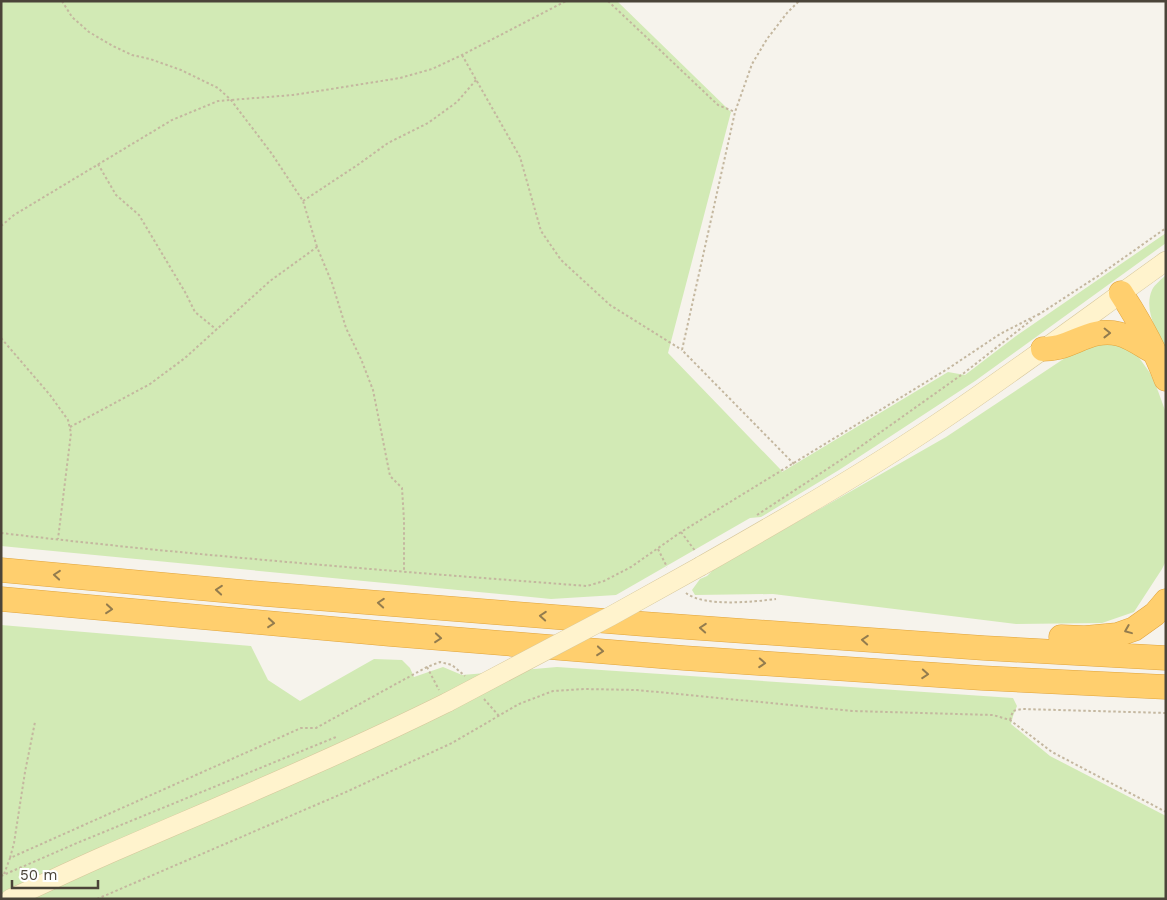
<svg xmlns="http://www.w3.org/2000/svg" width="1167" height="900" font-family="'Work Sans',sans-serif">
	<rect width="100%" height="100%" fill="#f6f3ec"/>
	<path fill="#d2eab5" d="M1,1H617L731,112L668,353L780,469L782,472L948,372L965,375L1016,336L1166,233V243L975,381L839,470L761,517L750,518L616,595L551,599L1,546Z
		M1166,275V351C1158,333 1143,310 1152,290C1155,284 1161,280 1166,275Z
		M1096,341H1116L1135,352L1150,373L1158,391L1166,413V561L1162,569L1134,612L1102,623L1016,624L773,594L695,595L692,590L700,579L707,576L713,570L946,437L1071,354Z
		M1,625L251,646L268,680L300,701L374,659L402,660L410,668L414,677L443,667L462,675L557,667L1013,698L1017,706L1013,716L1011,724L1050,756L1166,816V899H1Z"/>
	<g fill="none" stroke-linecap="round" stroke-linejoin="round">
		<defs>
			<path id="secondary" d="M701,566C780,521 859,476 935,425C1013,373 1089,316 1166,261
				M10,899C41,885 72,870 104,856C219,806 335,758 448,702"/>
			<path id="motorway" d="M1121,293C1138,319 1155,350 1166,379
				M1043,349C1048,349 1054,348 1059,347C1080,341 1096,328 1119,334C1131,337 1143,346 1154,352
				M1,570L265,594L644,624L984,648L1166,658
				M1,599L390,634L684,658L982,678L1166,687
				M1061,637L1085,638L1117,635L1134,629L1155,614L1166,601"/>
		</defs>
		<use href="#secondary" stroke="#d6c79b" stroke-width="20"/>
		<use href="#motorway" stroke="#e0a43c" stroke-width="25"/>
		<path stroke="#c4b79f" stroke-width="2" stroke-dasharray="2.5 2.5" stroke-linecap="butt" d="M62,1L72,17L89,32L113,46L132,55L150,59L181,70L218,88L231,100L272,154L303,201L317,247
			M608,1L718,105L735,112
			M462,55L520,157L541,231L561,260L610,305L682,350
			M98,164L116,195L139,215L185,292L195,312L217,330
			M303,201L359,164L388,143L428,123L457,102L476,80
			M1,226L14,215L172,120L218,101L293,95L325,90L400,78L432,69L462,55L566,1
			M1038,315L1098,276L1166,228
			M1,338L50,395L68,420L71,433L58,539
			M70,427L150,384L185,358L270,281L317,247L332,283L346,328L361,359L373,390L390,476L402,488L404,520V572
			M794,464L682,350L735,112L752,64L767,39L787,13L799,1
			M757,515L850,454L964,373L1034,318
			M681,532L696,552
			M1,533C196,556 391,571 587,586L604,581L631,567L681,532L949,368L1000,334L1039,314
			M658,549L667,567
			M686,593C704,607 753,602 776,599
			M427,667L439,690
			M484,699L499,716
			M1010,720L1013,711L1022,709L1166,713
			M10,858L14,843L25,772L35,722
			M4,874L10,858L281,737L301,728H316L394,685L427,667L440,662L452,665L465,676
			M1,876L77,843L336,737
			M97,899L346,792L452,743L519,704L553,691L584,689L637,690L852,711L993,715L1010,720L1052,752L1166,812"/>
		<use href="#secondary" stroke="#fff3cd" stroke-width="19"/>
		<use href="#motorway" stroke="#ffcf6e" stroke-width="24"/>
		<defs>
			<path id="secondary-bridge" d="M448,702L611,616L701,566"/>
		</defs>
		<use href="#secondary-bridge" stroke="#d6c79b" stroke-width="20" stroke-linecap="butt"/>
		<use href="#secondary-bridge" stroke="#fff3cd" stroke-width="19"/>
	</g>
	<defs><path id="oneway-chevron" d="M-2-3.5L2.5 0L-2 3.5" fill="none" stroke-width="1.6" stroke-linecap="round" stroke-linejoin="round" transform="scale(1.25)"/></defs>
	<g stroke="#937c4e">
		<use href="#oneway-chevron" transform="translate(1107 333) rotate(1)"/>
		<use href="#oneway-chevron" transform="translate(57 575) rotate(-175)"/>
		<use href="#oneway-chevron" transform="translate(219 590) rotate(-175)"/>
		<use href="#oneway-chevron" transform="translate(381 603) rotate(-176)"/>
		<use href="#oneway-chevron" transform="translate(109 609) rotate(5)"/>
		<use href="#oneway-chevron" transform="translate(543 616) rotate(-176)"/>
		<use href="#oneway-chevron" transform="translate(271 623) rotate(5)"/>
		<use href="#oneway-chevron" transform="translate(703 628) rotate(-176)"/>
		<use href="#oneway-chevron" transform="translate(1128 630) rotate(158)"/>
		<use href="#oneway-chevron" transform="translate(438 638) rotate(5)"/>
		<use href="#oneway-chevron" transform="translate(865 640) rotate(-176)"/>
		<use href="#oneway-chevron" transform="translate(600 651) rotate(5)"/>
		<use href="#oneway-chevron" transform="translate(762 663) rotate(4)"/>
		<use href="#oneway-chevron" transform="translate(925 674) rotate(4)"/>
	</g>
	<rect width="1167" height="900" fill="none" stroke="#4b4439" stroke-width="5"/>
	<path d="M12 880v8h86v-8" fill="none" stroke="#4b4439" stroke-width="2.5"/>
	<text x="20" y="880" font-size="15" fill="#4b4439" stroke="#ffffff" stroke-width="4" paint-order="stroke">50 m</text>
</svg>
